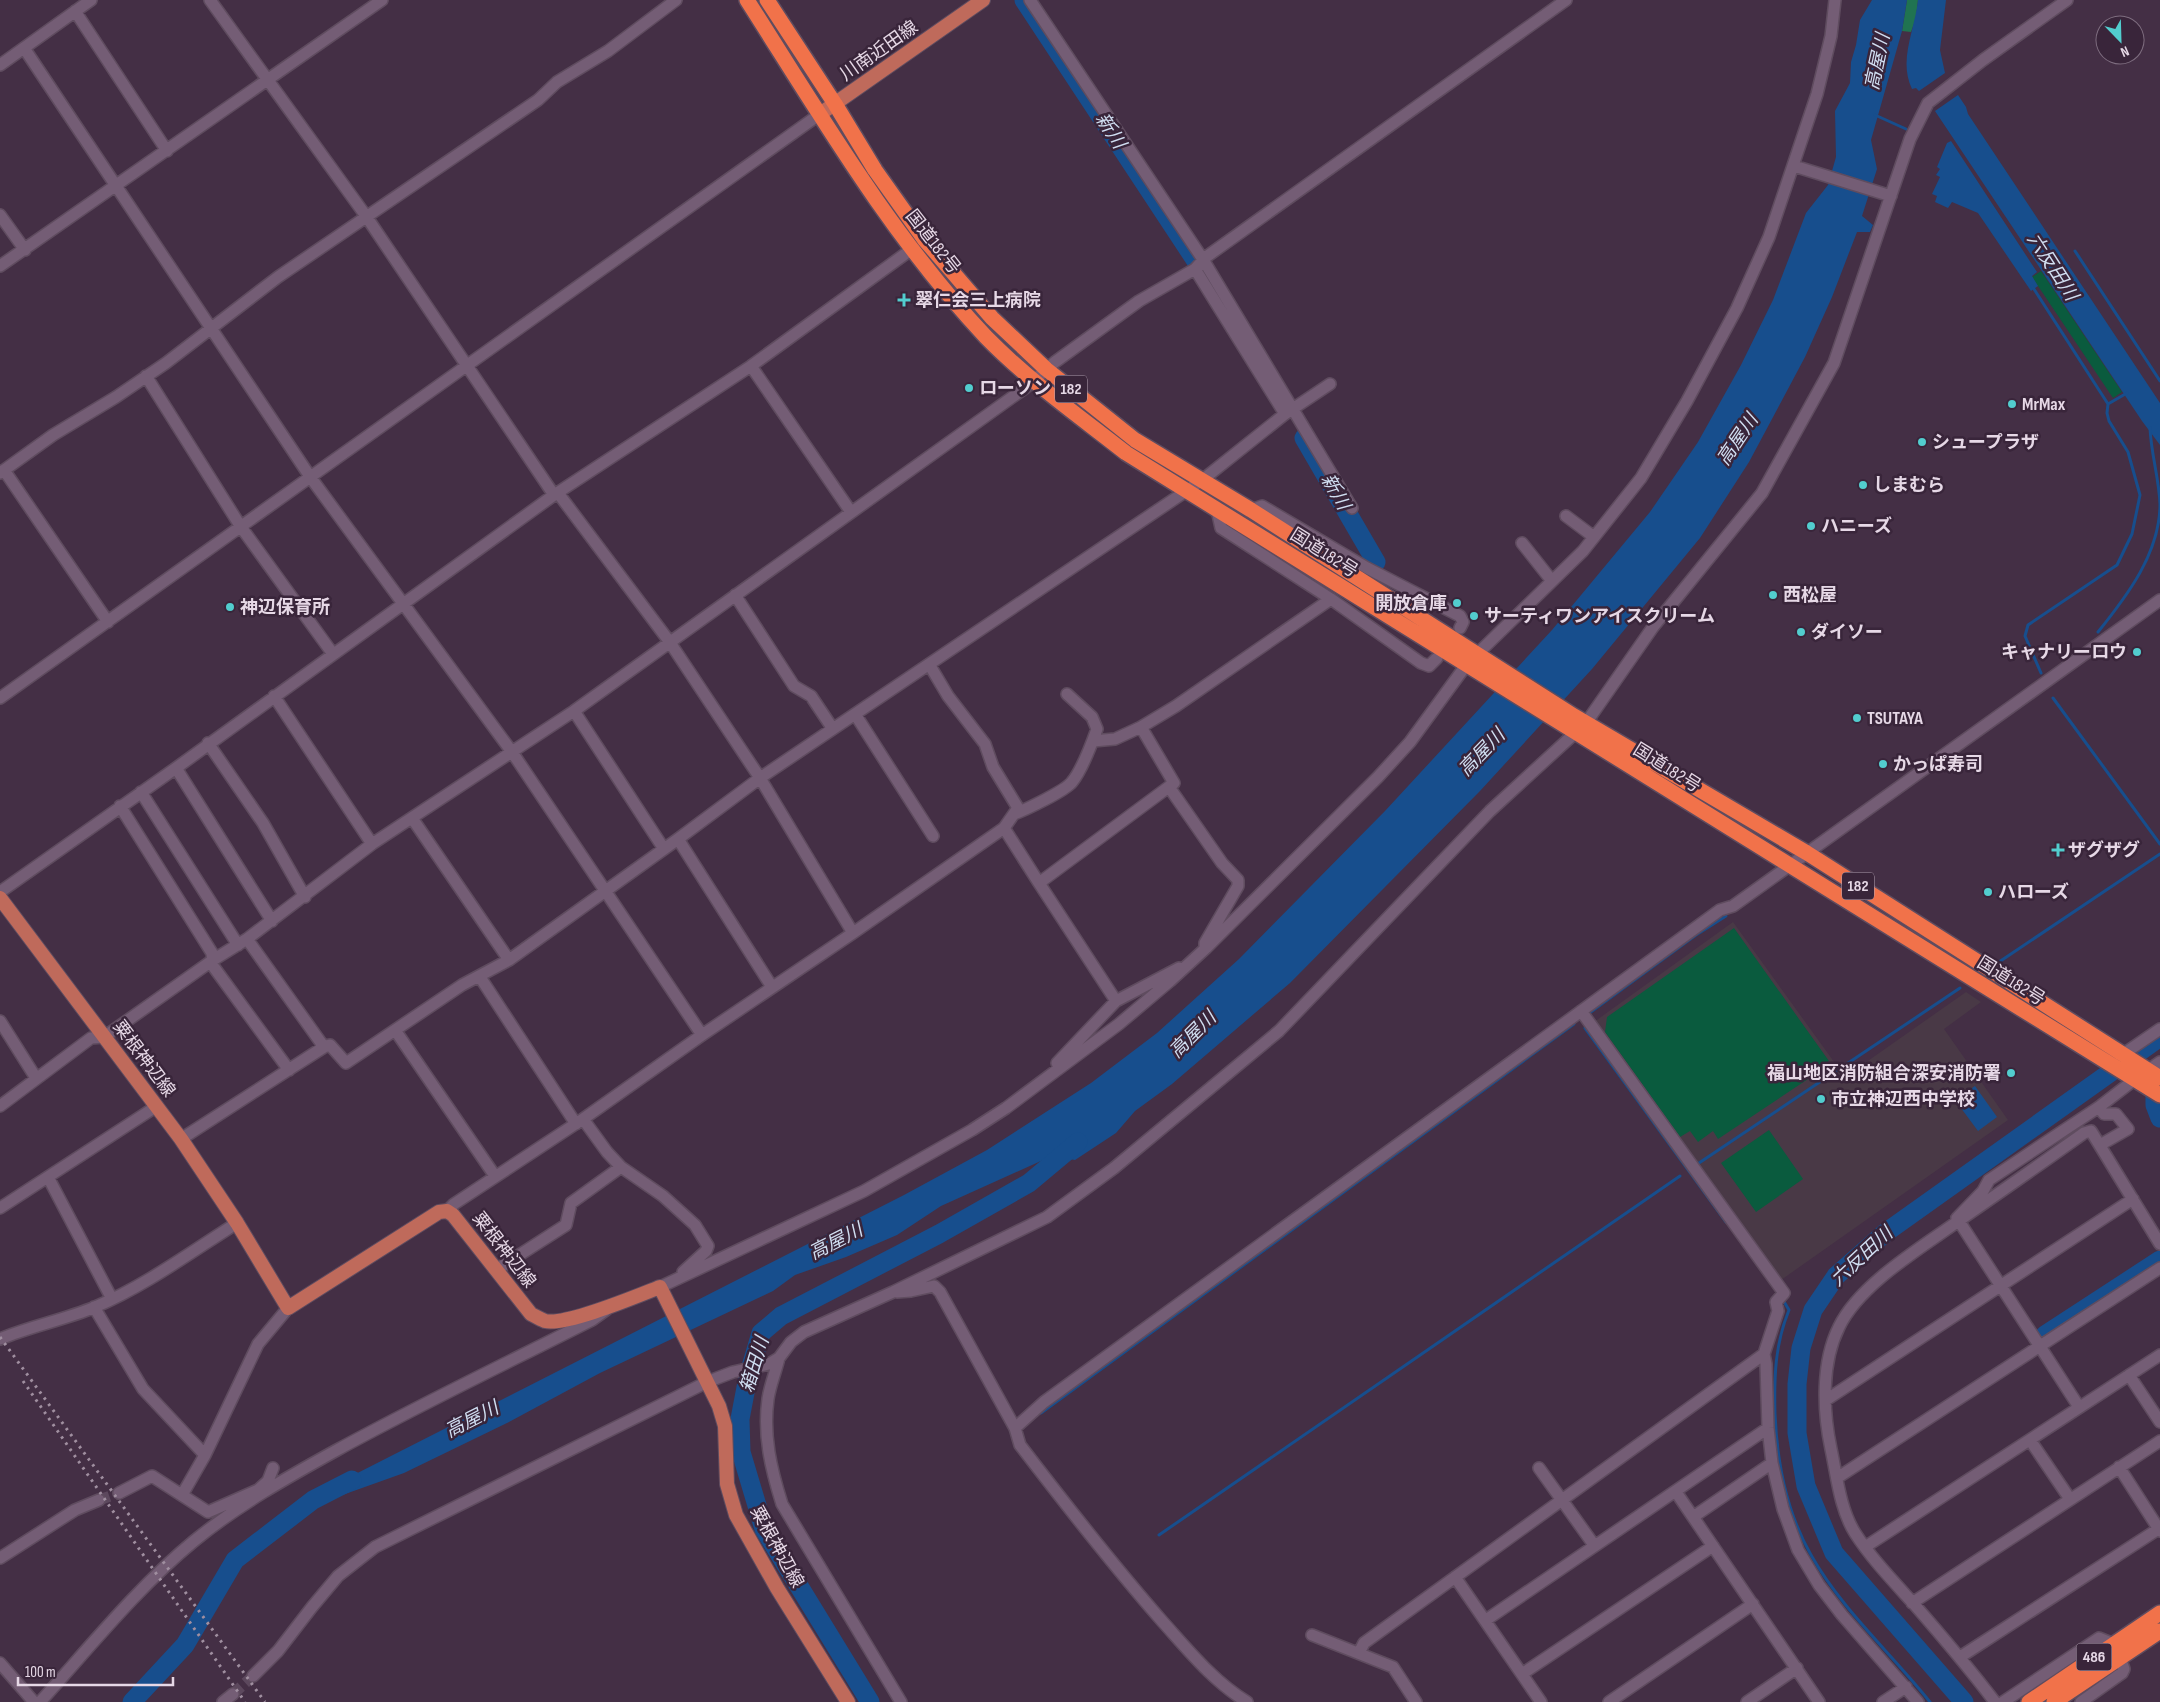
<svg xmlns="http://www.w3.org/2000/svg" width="2160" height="1702" font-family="'Sofia Sans Condensed','Noto Sans JP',sans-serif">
	<rect width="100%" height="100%" fill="#442f45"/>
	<path fill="#493946" d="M1733,922L1845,1077L1966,992L1981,1002L1944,1029L2008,1120L1781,1280L1594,1022Z"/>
	<path fill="#0a5b3e" d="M2041,271L2122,392L2113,398L2032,277Z
		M1734,928L1829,1061L1821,1066L1823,1069L1718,1139L1713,1131L1698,1142L1690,1131L1680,1137L1605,1032L1607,1017Z
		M1769,1130L1803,1179L1756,1212L1721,1163Z"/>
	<path fill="#207351" d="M1907,0H1918L1916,18L1911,32L1902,31Z"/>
	<path fill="#174e8d" d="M1872,0H1907L1902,31L1871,140L1877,169L1862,216L1873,225L1870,232H1857L1832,297L1805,357L1749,462L1700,538L1592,669L1480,791L1290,983L1172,1084L1135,1111L1116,1133L1075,1160L1052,1156L941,1206L897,1235L846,1257L795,1275L773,1291L600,1373L507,1423L404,1473L334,1498L328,1488L904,1195L987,1150L1091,1083L1157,1033L1239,959L1385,811L1552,630L1650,512L1698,442L1741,365L1773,300L1806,213L1828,185L1836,157L1835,111L1850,83L1851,62L1856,45L1860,20Z
		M1918,0H1946L1940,50L1945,73L1919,91L1916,88L1912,89C1898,60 1915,30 1918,0Z
		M1958,95L1966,107L1968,114L2160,403V445L2142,421L1935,111Z
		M1951,141L2037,272L2032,276L2038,286L2031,291L1978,213L1952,202L1948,208L1935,202L1937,196L1932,194L1940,177L1936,175L1940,169L1937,167L1947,143Z
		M1975,1086L1997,1117L1978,1131L1955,1100Z"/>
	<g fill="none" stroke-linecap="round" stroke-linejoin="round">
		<path stroke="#174e8d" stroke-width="3" d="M1875,115L1906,129
			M2075,251L2160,381
			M2032,286L2108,404L2107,413L2109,421L2128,452L2140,495L2132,534L2117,565L2028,625L2025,636L2041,673
			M2108,404L2127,393
			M2098,632C2127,596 2160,553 2160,504C2159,478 2151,454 2150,428
			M2053,698L2160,844
			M1999,962L2160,854
			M1588,1014L1696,935L1726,916
			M1585,1028L1726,1222
			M1696,1165L1960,988
			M1783,1300L1789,1310C1775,1344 1774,1377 1775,1414C1777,1462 1787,1513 1811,1555C1842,1610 1891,1653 1930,1702
			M1041,1413L1574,1024
			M1159,1535L1680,1176"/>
		<path stroke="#174e8d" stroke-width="19" d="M1024,0L1196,261
			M1304,438L1376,562L1372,565
			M2159,1077L2155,1081V1105L2160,1118
			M2045,1335L2160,1260
			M132,1702L185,1645L235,1560L313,1500L352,1480
			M870,1702L764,1529L741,1452L740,1419L748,1377L761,1333L781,1316L939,1234L1029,1183L1078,1142
			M1964,1702L1834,1553L1806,1486L1797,1433V1384L1801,1348L1813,1310L1836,1276L1885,1233L2160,1037"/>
		<path stroke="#5c485d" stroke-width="11" stroke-dasharray="11 5.5" stroke-linecap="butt" d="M99,1500L119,1493
			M233,1694L253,1676"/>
		<defs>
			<path id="minor" d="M210,0L366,216L554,495
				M1030,0L1204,261L1352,508
				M75,11L167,151
				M24,48L311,478L512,752L702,1035
				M0,65L91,0
				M1794,166L1891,196
				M0,215L25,250
				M0,266L382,0
				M1195,269L1285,414
				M751,366L851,512
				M146,376L241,527L333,654
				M4,470L108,622
				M0,473L53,435L116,397L166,363L278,277L538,100L557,82L608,51L676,0
				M558,493L669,641L760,778L853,933
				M1217,510L1221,528L1331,599L1421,663L1429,666L1437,658
				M1251,510L1262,506L1367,568L1460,616L1463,622L1460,628
				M1566,516L1594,537
				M1522,543L1552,581
				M735,595L794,686L811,696L833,729
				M929,664L948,696L985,744L993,767L1018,808L1004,828
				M274,696L372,844
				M0,698L820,114
				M574,711L664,849
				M855,714L933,836
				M1141,727L1176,706L1331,599
				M208,743L263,823L305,897
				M176,768L272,921
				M1169,787L1222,863L1238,880V886L1205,943V946
				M141,792L238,945
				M120,806L212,953L213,966L289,1070
				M1014,814C1025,810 1065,791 1072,782C1081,771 1092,743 1097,729L1092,717L1067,694
				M412,818L509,960
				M678,839L772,987
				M1039,883L1116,1001
				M0,892L176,768L554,495L751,366L912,249
				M247,939L324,1047
				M480,977L576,1124
				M1581,1011L1784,1293L1776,1302L1778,1311L1764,1354L1766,1364L1768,1428L1772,1463L1783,1509L1798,1550L1819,1585L1842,1615L1918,1702
				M0,1021L36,1078
				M395,1030L495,1176
				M2122,1055L2160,1029
				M1057,1063L1116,1001L1179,968
				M2147,1071L2160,1062
				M0,1106L91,1038L104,1037L213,960L247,939L372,844L574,711L1025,388L1055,362L1139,301L1195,269L1206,257L1566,0
				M2099,1107L2104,1114H2116L2128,1129L2100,1145
				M583,1119L607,1152L621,1167L663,1196L695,1225L708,1246L706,1251L683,1272
				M181,1139L324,1047L330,1045L346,1063L462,985L509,960L678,839L760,778L1201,481L1285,414L1330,384
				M48,1177L112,1299
				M0,1208L157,1106
				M447,1211L454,1204L583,1119L702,1035L853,933L1004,828L1039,883L1174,783L1141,727L1115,739L1093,741
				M496,1270L566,1225L571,1203L621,1167
				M660,1287L864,1191L972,1130L1006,1108L1119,1024L1170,981L1206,948L1378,777L1410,742L1467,664L1583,551L1641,478L1687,401L1737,308L1769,237L1817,94L1831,36L1835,0
				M897,1292L911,1291L934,1286L940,1292L1015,1428L1020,1445C1066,1505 1112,1564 1162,1621C1189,1651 1213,1681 1247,1702
				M94,1307L143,1389L205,1455
				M0,1339C31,1326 64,1320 95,1307C145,1286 191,1252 237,1223
				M779,1358C776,1371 770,1385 768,1399C763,1436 771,1469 782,1504L901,1702
				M2129,1375L2160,1422
				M1826,1400L2133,1199
				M2079,1407L1957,1218L1983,1191L1989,1180L2099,1107L2134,1080
				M1015,1428L1044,1402L1720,910L1733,906L1789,866L2160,600
				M2030,1440L2070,1499
				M2119,1467L2160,1531
				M1539,1468L1594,1545
				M1837,1478L2160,1268
				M1676,1492L1819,1702
				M119,1493L152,1476L208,1512L258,1490L268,1481L273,1468
				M182,1495L205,1455L258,1344L288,1308
				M1693,1517L1772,1463
				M1865,1547L2160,1355
				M0,1558L75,1510L99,1500
				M1455,1577L1541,1702
				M1912,1603L2160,1441
				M1486,1620L1768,1428
				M1312,1635L1393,1667L1416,1702
				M1359,1653L1364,1643L1764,1354
				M1960,1657L2160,1528
				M0,1663L34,1702
				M1522,1674L1713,1546
				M253,1676L278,1651L312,1607L338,1576L375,1547L707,1382L733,1372L769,1364L779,1358L791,1342L804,1332L893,1292L1047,1217L1114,1168L1279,1031L1490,811L1586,723L1653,627L1762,493L1834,363L1910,139L1928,103L1983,60L2067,0
				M40,1702C88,1649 139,1586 194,1541C238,1505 288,1477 337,1450C421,1404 507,1363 592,1320L606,1310
				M223,1702L233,1694
				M1609,1702L1753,1604
				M1747,1702L1797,1668
				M1883,1702L1906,1687
				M1995,1702C1969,1668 1941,1635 1913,1603C1893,1581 1871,1558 1855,1533C1840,1509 1837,1477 1831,1449C1823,1411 1821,1363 1839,1327C1859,1285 1919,1249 1957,1222C1999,1193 2042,1163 2084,1133L2091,1131L2160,1244
				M2003,1702L2099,1638L2114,1644
				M2081,1702L2122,1673L2124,1669L2120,1658"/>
			<path id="major" d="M820,114L983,0
				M0,898L181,1139L237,1223L288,1308L439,1212L447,1211L453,1215L531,1314C535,1316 540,1319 545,1321C566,1326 637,1296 660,1287L719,1406L725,1426L727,1484L736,1515L777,1588L848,1702"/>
			<path id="highway" d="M747,0C821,116 891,236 986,337C1028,380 1079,416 1126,453L2160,1095
				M767,0L835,104L875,170L924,239L992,318L1046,369L1135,440L1251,510L1574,716L1807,853L2160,1078
				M2029,1702L2160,1613
				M2054,1702L2160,1631"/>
		</defs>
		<use href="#minor" stroke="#5f4c5f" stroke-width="14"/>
		<use href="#major" stroke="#5f4c5f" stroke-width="16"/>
		<use href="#highway" stroke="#5f4c5f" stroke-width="18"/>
		<use href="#minor" stroke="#745d75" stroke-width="11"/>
		<use href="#major" stroke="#bf6a5b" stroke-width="14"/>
		<use href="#highway" stroke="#f1724a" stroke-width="15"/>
		<path stroke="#a08fa0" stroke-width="3" stroke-dasharray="2.5 5" stroke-linecap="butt" d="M0,1337L265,1702
			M23,1381L245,1702"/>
	</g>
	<g fill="#52cdce" stroke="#39253a" stroke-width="2">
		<path d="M901.5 292.5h5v5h5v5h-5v5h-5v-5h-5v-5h5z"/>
		<circle cx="969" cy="388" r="5"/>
		<circle cx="2012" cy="404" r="5"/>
		<circle cx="1922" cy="442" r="5"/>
		<circle cx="1863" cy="485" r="5"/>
		<circle cx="1811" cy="526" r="5"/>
		<circle cx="1773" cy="595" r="5"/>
		<circle cx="1457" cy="603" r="5"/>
		<circle cx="230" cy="607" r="5"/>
		<circle cx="1474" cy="616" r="5"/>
		<circle cx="1801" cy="632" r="5"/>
		<circle cx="2137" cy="652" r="5"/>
		<circle cx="1857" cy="718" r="5"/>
		<circle cx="1883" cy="764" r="5"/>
		<path d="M2055.5 842.5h5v5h5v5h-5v5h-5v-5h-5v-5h5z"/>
		<circle cx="1988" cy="892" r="5"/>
		<circle cx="2011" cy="1073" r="5"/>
		<circle cx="1821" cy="1099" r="5"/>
	</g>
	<g text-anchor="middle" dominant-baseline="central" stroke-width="5" stroke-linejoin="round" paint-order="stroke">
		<g fill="#39253a" stroke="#b2a2b2" stroke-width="1">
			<rect x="1055" y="375.5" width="32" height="27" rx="4"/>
			<rect x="1842" y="872.5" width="32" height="27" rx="4"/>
			<rect x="2076.5" y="1643.5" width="35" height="27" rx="4"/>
		</g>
		<g font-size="16" font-weight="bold" fill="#e6d8e6">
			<text x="1071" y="389">182</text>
			<text x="1858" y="886">182</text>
			<text x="2094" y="1657">486</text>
		</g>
		<g font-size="18" fill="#e6d8e6" stroke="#39253a">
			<text transform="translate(879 51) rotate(-35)">川南近田線</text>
			<text transform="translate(933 242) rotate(52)">国道182号</text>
			<text transform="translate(1324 553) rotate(32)">国道182号</text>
			<text transform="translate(1667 768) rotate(32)">国道182号</text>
			<text transform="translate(2011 981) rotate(32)">国道182号</text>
			<text transform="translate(144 1059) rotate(53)">粟根神辺線</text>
			<text transform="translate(504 1250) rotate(52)">粟根神辺線</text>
			<text transform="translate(777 1547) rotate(61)">粟根神辺線</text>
		</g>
		<g font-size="18" font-weight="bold" fill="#e6d8e6" stroke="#39253a" text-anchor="start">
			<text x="915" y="300">翠仁会三上病院</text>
			<text x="979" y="388">ローソン</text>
			<text x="2022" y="404">MrMax</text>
			<text x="1932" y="442">シュープラザ</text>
			<text x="1873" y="485">しまむら</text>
			<text x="1821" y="526">ハニーズ</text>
			<text x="1783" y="595">西松屋</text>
			<text x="1447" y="603" text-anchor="end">開放倉庫</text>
			<text x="240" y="607">神辺保育所</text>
			<text x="1484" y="616">サーティワンアイスクリーム</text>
			<text x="1811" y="632">ダイソー</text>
			<text x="2127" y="652" text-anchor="end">キャナリーロウ</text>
			<text x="1867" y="718">TSUTAYA</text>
			<text x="1893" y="764">かっぱ寿司</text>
			<text x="2068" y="850">ザグザグ</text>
			<text x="1998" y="892">ハローズ</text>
			<text x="2001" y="1073" text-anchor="end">福山地区消防組合深安消防署</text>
			<text x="1831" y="1099">市立神辺西中学校</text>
		</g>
		<g font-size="19" font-style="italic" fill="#d0def1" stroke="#39253a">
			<text transform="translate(1878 62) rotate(-78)">高屋川</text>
			<text transform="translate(1110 131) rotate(57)">新川</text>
			<text transform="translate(2052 267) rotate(57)">六反田川</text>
			<text transform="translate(1738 440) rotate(-56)">高屋川</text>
			<text transform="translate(1335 492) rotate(60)">新川</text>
			<text transform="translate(1482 753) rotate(-46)">高屋川</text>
			<text transform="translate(1193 1035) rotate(-45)">高屋川</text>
			<text transform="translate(836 1242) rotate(-27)">高屋川</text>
			<text transform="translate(1862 1257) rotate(-43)">六反田川</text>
			<text transform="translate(755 1365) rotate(-73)">箱田川</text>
			<text transform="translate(472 1420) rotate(-27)">高屋川</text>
		</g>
	</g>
	<g transform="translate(2120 40) rotate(157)"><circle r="24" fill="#39253a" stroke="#7e6d7f"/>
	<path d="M0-4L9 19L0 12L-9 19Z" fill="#52cdce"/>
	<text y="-8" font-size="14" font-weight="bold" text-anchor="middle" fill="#e6d8e6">N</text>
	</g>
	<path d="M18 1677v8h155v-8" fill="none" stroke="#e6d8e6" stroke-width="2.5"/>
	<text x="25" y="1677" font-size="15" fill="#e6d8e6" stroke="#39253a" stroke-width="4" paint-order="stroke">100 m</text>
</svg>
